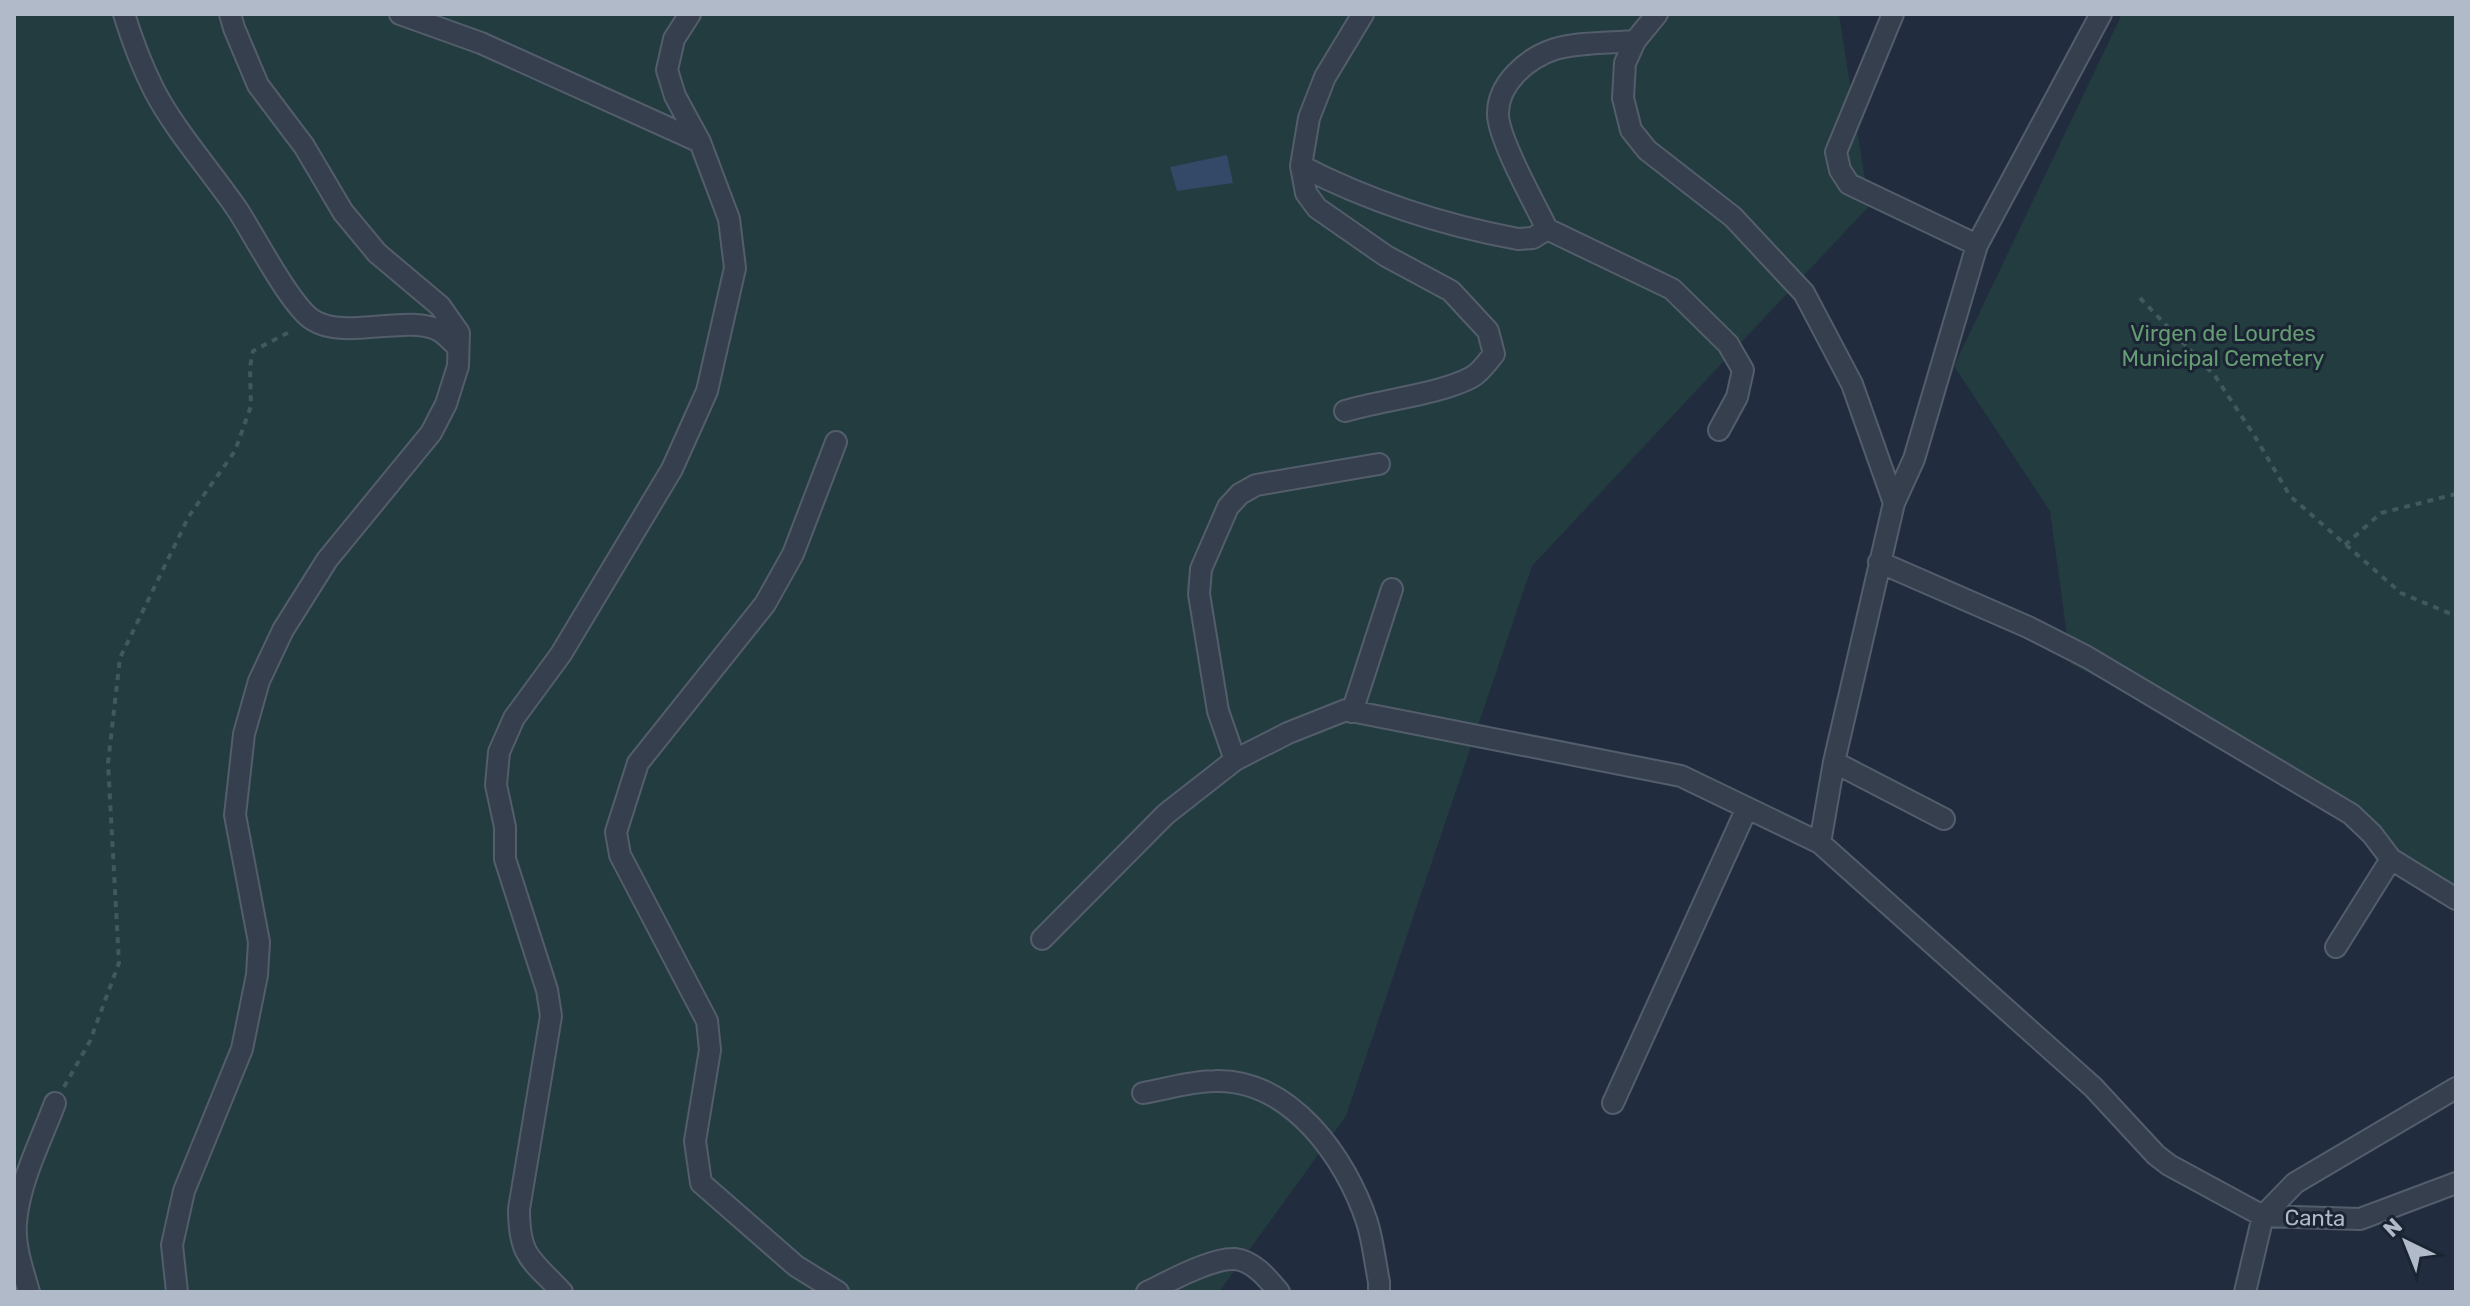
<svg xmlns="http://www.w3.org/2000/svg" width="2470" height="1306" font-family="Rubik,sans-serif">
	<rect width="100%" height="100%" fill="#212d3e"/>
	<path fill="#233c3f" d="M14,14H1839L1869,206L1532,566L1346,1116L1219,1292H14Z
		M2122,14H2456V886L2154,706L2071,664L2050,511L1954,366Z"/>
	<path fill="#344867" d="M1227,155L1233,183L1177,191L1170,167Z"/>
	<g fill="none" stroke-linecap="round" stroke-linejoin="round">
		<defs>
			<path id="minor" d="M124,14C132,40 141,64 153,88C173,128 211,171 237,209C253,233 291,307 313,320C345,341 409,313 440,331C446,335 452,342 458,347
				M400,14L481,43L700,142
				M1363,14L1325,77L1309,118L1301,166C1369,201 1442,225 1518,239L1533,238L1547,229C1535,204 1499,140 1498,115C1497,84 1527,58 1555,49C1579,42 1610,43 1635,41
				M1657,14L1635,41L1625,63L1623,98L1631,130L1647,150L1733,217L1804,293L1852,384L1894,503L1834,762L1820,843
				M1893,14L1836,152L1840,170L1849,184L1977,245
				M1301,166L1306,193L1317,208L1386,256L1451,291L1488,331L1494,354C1488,361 1481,372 1472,377C1441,394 1382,400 1345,411
				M1547,229L1672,289L1728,344L1743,370L1737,397L1719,430
				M836,442L793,554L765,604L638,763L616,832L620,855L707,1021L710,1050L695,1141L701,1183L796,1266L838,1292
				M1894,503L1914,459L1977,245L2101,14
				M1879,562L2028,627L2087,657L2351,814L2372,834L2391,859L2456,899
				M1352,712L1392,589
				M1235,760L1218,711L1199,594L1201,569L1228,507L1240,494L1256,485L1379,464
				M1834,762L1944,819
				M1042,939L1166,814L1235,760L1288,733L1346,710L1681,776L1820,843L2093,1087L2156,1155L2169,1165L2263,1216L2360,1219L2456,1183
				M2336,947L2391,859
				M1143,1093C1166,1089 1192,1081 1215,1081C1291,1079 1346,1158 1367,1222C1373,1241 1375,1262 1379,1282V1292
				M1613,1103L1747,808
				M29,1292C23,1270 14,1247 16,1223C19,1182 41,1141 55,1103
				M177,1292L172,1245L184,1191L242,1049L257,975L259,942L235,815L244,734L259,681L283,630L327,560L431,433L446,404L458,366L459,333L440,306L377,253L343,212L304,146L258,85L234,28L230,14
				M562,1292C531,1259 519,1257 519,1209L551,1016L547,990L505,859V827L496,785L499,752L514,718L561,654L672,469L707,391L735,268L729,219L700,142L675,96L667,70L674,39L690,14
				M1147,1292C1168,1282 1213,1257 1235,1259C1254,1261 1268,1279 1279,1292
				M2245,1292L2263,1216L2295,1183L2456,1088"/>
		</defs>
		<use href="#minor" stroke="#535d6c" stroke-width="24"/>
		<path stroke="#41595c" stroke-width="4" stroke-dasharray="6 6" stroke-linecap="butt" d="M2140,298L2215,376L2254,435L2290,496L2401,593L2456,616
			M2345,545L2381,513L2456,494
			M64,1087L90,1041L119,963L108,763L120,658L189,516L235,451L251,406L250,367L253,351L293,330"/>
		<use href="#minor" stroke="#353f4e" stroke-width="20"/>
	</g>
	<g text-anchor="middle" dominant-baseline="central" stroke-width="6" stroke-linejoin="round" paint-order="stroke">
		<g font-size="22" fill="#669c73" stroke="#1a2433">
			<text x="2223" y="333">Virgen de Lourdes<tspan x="2223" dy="25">Municipal Cemetery</tspan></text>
		</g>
		<g font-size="22" fill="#b1bac9" stroke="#1a2433">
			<text transform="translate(2315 1218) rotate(1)">Canta</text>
		</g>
	</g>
	<rect width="2470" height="1306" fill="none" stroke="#b1bac9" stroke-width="32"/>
	<g transform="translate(2406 1242) rotate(317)" stroke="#1a2433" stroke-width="6" paint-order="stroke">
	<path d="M0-6L14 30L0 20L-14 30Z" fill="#b1bac9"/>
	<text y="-12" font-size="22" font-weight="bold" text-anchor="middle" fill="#b1bac9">N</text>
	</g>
</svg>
